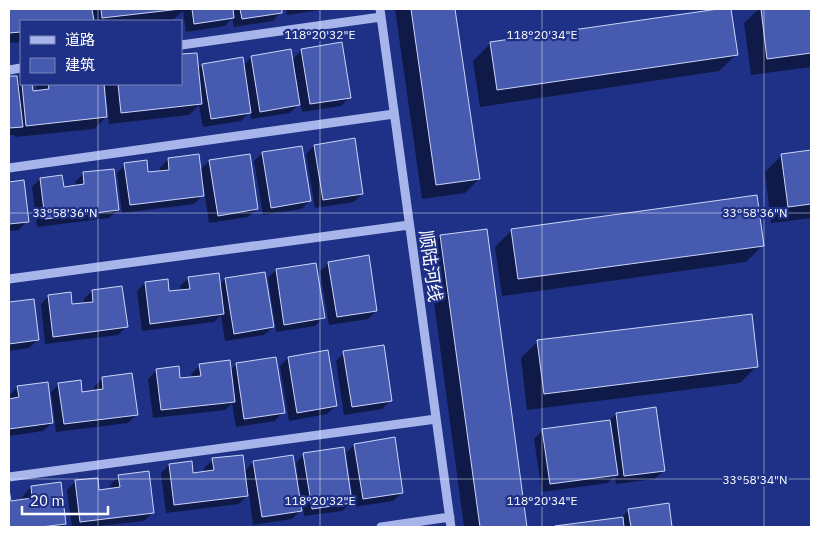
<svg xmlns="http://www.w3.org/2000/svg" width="820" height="536" font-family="'IBM Plex Sans','Noto Sans SC',sans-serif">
	<rect width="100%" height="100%" fill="#1e3187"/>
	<path fill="#0007" d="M9,9H280L281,12L273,21L234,27L232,18L225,26L186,32L183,11L174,19L157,21H21V42L9,43Z
		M286,9H327L287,15Z
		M395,9H454L479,179L465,193L422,199Z
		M729,9L736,55L719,71L480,107L473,61L490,44Z
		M759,9H811V67L751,75L744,23Z
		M302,50L349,98L341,106L302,112L300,103L290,113L251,119L250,112L241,121L203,127L199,105L189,115L109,124L105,84H181L203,65L243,66L251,57L292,60Z
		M21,75V84H31L32,92H37L36,84H102L106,117L94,129L15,137L14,135H9V78L16,77V80Z
		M314,146L362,194L354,202L315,208L306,154Z
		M811,151V218L771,223L765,172L782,155Z
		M263,153L310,201L301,209L263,215L254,161Z
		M168,159L199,171L209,161L257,209L248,217L209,223L203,183L201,184L202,196L194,204L122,213L117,173L125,165L147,174L160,172V168Z
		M83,174L118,210L109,218L37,227L32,187L40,179L63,188L76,187L75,182Z
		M23,182L27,221L19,230L9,231V183Z
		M485,230L526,527H464L427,250L441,236Z
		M512,230L763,245L746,262L502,296L495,247Z
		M329,263L376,311L368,319L329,325L320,271Z
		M315,264L323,318L315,326L276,332L268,278L276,270Z
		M189,278L219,285L225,279L273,327L264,335L225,341L221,315L214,322L142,331L137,291L145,283L168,292L181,291L180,286Z
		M92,291L126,327L118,335L45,344L41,304L49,296L71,306L84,304V299Z
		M33,300L38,340L29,348L9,351V303Z
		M538,341L757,366L740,383L527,410L521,358Z
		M344,353L391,400L382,409L344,415L336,361Z
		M288,358L336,406L327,414L289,421L280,366Z
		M275,359L283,412L275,421L236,427L232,403L225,410L153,418L148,379L157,370L179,380L192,378L191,374L200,365L230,370L236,365Z
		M102,379L136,415L128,423L56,432L51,392L59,384L81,393L94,392V387Z
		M17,387L52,423L43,431L9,436V396Z
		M616,414L664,470L655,479L616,484L615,475L608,483L542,492L534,439L543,430L609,421Z
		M354,445L402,492L393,501L354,507L346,453Z
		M304,454L351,502L342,511L304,516L303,508L292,519L253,525L249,494L239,504L166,513L161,473L169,465L192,475L205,473L204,468L213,460L244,472L253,462L296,480L298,479L296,463Z
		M119,476L153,512L144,521L90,527H72L67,490L75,482L98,491L111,489L110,485Z
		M60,484L65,524L62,527H9V491L10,502L23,500V496L31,487Z
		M668,504L671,527H555L620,519L629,510Z"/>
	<path fill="#465baf" stroke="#ccd5f8" d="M9,9H92L94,21H21V32L9,33Z
		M101,9H180L102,18Z
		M192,9H233L234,18L194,24Z
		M240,9H282V13L242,19Z
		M411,9H455L480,179L436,185Z
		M718,9H731L738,55L497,90L490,42Z
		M761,9H811V53L767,59Z
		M342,42L351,98L310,104L301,49Z
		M291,49L300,105L260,112L251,56Z
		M197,53L202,104L121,113L118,84H181V54Z
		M243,57L251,113L211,119L202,64Z
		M9,76H17L23,127L9,128Z
		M22,84H32L33,91L49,89L48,84H104L107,117L26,126Z
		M355,138L363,194L323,200L314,145Z
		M302,146L311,201L271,208L262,152Z
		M811,150V204L788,207L781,154Z
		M199,154L204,196L130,205L124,163L147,160L148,172L169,170L168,158Z
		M250,154L258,209L218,216L209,160Z
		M114,169L119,210L45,219L40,178L62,175L64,187L84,184L83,172Z
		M24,180L29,222L9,224V182Z
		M757,195L764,246L518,279L511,229Z
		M487,229L527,527H480L440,235Z
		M369,255L377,311L337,317L328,262Z
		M316,263L325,318L284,325L276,269Z
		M265,272L274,327L234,334L225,278Z
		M219,273L224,314L150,324L145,282L168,279L169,291L190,289L188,277Z
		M122,286L128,327L53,337L48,295L71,292L72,304L93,302L92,290Z
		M34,299L39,340L9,344V302Z
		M752,314L758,367L544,394L537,340Z
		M384,345L392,401L352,407L343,351Z
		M328,350L337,406L297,413L288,357Z
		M276,357L285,413L244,419L236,363Z
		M230,360L235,402L161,410L156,369L179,366L180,378L201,376L199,364Z
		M132,373L138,415L64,424L58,383L81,380L82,392L103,389L102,377Z
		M48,382L53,423L9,429V399L19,397L17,386Z
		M656,407L665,471L624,476L616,413Z
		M610,420L618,475L550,484L542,429Z
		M395,437L403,493L363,499L354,444Z
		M344,447L352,503L312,509L303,453Z
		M243,455L248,496L174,505L169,464L192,461L193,473L214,470L212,458Z
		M293,455L302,511L262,517L253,461Z
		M149,471L154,513L80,522L75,480L98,478L99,490L120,487L118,475Z
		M61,482L66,524L41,527H9V489L11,501L32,498L31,486Z
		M669,503L672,527H631L628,509Z
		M623,517L624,527L555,526Z"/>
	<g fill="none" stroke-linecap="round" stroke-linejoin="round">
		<path stroke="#a7b5eb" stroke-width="9" d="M380,9L451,527
			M181,45L381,17
			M9,70L21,68
			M9,168L394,114
			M9,279L409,225
			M9,477L436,419
			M381,527L450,517"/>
	</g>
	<path fill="none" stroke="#fff" stroke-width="1" stroke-opacity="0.45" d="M98,9V21M320,9V527M542,9V527M764,9V527M98,84V527M9,213H811M9,479H811"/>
	<g text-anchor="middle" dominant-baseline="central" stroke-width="4.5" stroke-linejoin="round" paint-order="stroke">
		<g font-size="18" fill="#fff" stroke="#1e3187">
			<text transform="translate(431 266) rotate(82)">顺陆河线</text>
		</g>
	</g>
	<g font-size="12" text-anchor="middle" fill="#fff" stroke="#1e3187" stroke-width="4.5" stroke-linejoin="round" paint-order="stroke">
		<text x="320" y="39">118°20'32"E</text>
		<text x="542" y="39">118°20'34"E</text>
		<text x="65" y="217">33°58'36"N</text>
		<text x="755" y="217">33°58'36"N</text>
		<text x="755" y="484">33°58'34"N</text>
		<text x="320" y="505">118°20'32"E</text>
		<text x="542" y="505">118°20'34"E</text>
	</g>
	<rect width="820" height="536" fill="none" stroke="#ffffff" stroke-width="20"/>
	<rect x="20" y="20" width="162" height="65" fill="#1e3187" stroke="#7883b7"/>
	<rect x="30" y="36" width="25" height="8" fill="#a7b5eb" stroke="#7883b7"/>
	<text x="65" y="45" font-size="15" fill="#ffffff">道路</text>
	<rect x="30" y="58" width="25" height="15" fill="#465baf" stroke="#7883b7"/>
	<text x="65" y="70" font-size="15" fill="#ffffff">建筑</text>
	<path d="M22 506v8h86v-8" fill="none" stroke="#ffffff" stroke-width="2.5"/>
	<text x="30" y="506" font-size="15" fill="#ffffff" stroke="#1e3187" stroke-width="4" paint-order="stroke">20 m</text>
</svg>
